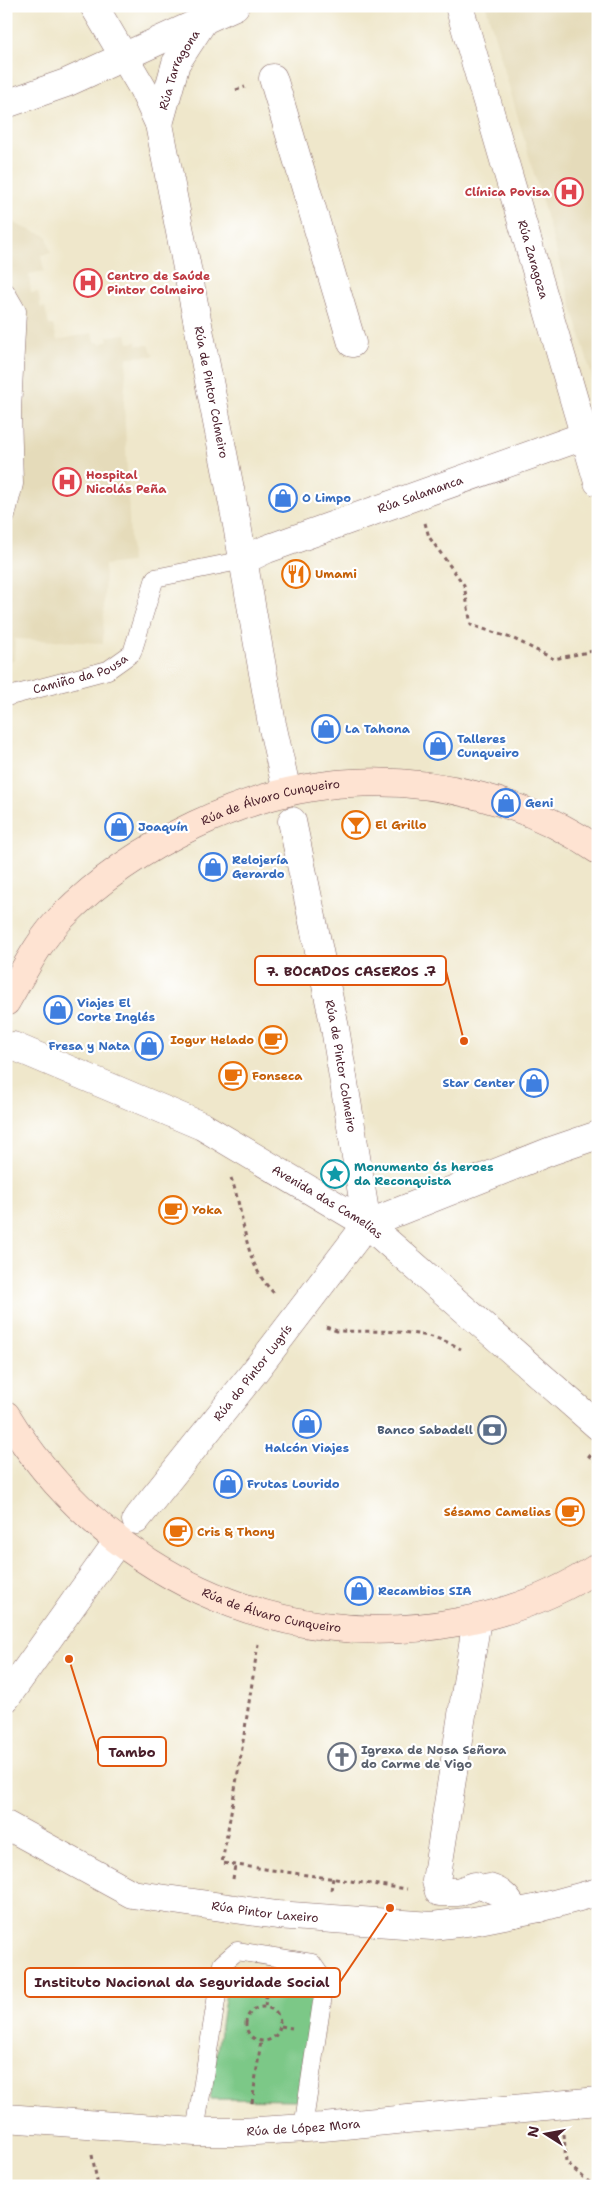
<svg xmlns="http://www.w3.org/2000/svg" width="604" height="2192" font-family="'Shantell Sans',sans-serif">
	<rect width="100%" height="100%" fill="#fff"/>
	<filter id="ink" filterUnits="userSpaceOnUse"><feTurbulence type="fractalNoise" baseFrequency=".02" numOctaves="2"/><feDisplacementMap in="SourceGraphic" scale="10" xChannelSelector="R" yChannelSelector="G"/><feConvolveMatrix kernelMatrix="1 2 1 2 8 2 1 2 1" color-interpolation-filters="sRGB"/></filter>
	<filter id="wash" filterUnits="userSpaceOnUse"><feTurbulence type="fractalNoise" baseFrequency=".0096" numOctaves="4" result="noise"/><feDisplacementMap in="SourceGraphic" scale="20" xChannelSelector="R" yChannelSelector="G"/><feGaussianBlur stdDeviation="1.12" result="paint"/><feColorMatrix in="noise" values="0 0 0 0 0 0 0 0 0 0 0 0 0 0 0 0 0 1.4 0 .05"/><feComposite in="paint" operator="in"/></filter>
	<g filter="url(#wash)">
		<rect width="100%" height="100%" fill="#efe7cb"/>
		<path fill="#e5dbba" d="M486,6H598V378L593,380Z
			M6,218L22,227L47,236L51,253L41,255L44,271L29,274L31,293L38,292L41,308L45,307L49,325H53L57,340L92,333L94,341L102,344L108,340V336L126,334L128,343L137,342V345H149L154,356L127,357L124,401L131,562L105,565L103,643L15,639L14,660L6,661Z"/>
		<path fill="#7bc887" stroke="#627459" d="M243,1967L304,1976L315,1992L297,2100L210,2099L228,1978Z"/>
	</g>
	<g filter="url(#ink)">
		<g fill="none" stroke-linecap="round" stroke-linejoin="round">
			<defs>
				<g id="service">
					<path d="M6,292L17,311L12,410L14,484L6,516"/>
					<path id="s1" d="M6,697L108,670L132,653L155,578L244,560"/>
					<path d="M195,2132L222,1964L237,1951L312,1963L325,1982L303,2128"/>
				</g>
				<g id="pedestrian">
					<path d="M273,78L352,343"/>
					<path id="s2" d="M292,821L335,1028L367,1224"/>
					<path id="s3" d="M13,1046L202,1126L367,1224L598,1426"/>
					<path d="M367,1224L551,1151L598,1135"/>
					<path id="s4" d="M136,1520L255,1371L367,1224"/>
					<path id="s5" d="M6,1825L132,1894L277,1915L432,1926L474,1921L539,1908"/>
					<path d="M475,1886L458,1892H439L436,1881L477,1619"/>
					<path d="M489,1888C503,1892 509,1900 515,1913"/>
				</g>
				<g id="minor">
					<path id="s6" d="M94,6L143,89L159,124L237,525L272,724L287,792"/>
					<path id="s7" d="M459,6L598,482"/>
					<path d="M6,104L66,83L235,6"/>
					<path id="s8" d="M159,124L176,63L204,20"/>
					<path id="s9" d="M244,560L267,549L598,431"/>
					<path d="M6,1698L118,1541"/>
					<path d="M539,1908L598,1892"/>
				</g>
				<g id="tertiary">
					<path id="s10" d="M6,2118L195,2132H241L323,2127L598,2101"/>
				</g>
				<g id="secondary">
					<path id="s11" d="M6,1002C23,973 38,941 62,917C133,845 249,788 351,783C437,778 527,801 598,850"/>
					<path id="s12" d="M6,1415C100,1570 277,1657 458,1622C507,1613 556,1595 598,1567"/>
				</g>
			</defs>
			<use href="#service" stroke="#846563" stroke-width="19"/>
			<use href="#pedestrian" stroke="#846563" stroke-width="29"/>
			<use href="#minor" stroke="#846563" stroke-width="29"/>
			<use href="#tertiary" stroke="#846563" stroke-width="29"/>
			<use href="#secondary" stroke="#846563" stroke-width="29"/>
			<path stroke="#846563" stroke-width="3" stroke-dasharray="4 4" stroke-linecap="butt" d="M236,90L245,87
				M425,523L429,537L464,585L471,625L514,639L554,659L598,650
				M231,1178C246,1217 242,1263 275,1294
				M326,1327L337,1331C378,1332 424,1327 461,1349
				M588,1455L598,1463
				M258,1644L240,1761L222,1863L407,1889
				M233,1879L235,1865
				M331,1890L333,1878
				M265,2006L268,1981
				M246 2024a17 17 0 1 1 34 0a17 17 0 1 1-34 0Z
				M281,2026L292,2028
				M252,2103L261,2041
				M564,2134L566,2163L594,2186
				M92,2155L98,2186"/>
			<use href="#service" stroke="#fff" stroke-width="18"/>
			<use href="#pedestrian" stroke="#fff" stroke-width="28"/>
			<use href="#minor" stroke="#fff" stroke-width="28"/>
			<use href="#tertiary" stroke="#fff" stroke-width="28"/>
			<use href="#secondary" stroke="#fee3d2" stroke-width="28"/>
		</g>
	</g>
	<defs>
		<symbol id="hospital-ring" viewBox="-11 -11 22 22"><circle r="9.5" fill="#fff" stroke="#e0444e" stroke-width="1.5"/><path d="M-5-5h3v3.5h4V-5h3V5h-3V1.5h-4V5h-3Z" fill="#e0444e"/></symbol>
		<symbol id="shop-ring" viewBox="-11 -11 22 22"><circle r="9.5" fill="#fff" stroke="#3f7fe0" stroke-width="1.5"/><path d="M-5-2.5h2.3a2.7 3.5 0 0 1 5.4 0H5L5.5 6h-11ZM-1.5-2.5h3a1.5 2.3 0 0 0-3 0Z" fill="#3f7fe0"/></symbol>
		<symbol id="restaurant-ring" viewBox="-11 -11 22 22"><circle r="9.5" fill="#fff" stroke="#e8710a" stroke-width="1.5"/><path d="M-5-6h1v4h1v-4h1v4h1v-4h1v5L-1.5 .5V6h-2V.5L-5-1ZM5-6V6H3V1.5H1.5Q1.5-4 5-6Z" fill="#e8710a"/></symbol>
		<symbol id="bar-ring" viewBox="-11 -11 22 22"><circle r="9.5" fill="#fff" stroke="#e8710a" stroke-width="1.5"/><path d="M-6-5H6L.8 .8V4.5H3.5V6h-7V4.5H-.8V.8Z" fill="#e8710a"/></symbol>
		<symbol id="cafe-ring" viewBox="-11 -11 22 22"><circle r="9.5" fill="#fff" stroke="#e8710a" stroke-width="1.5"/><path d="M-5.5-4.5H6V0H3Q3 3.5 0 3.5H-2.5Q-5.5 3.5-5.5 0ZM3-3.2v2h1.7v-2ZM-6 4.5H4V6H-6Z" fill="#e8710a"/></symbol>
		<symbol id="sight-ring" viewBox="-11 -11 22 22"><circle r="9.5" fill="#fff" stroke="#0f9aa8" stroke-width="1.5"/><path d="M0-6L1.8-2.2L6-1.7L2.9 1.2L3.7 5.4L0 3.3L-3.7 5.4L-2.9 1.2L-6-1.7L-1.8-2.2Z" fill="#0f9aa8"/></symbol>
		<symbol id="bank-ring" viewBox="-11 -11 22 22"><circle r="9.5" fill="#fff" stroke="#5c6f8a" stroke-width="1.5"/><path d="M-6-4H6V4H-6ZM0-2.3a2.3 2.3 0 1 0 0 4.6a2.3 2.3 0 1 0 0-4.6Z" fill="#5c6f8a"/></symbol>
		<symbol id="church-ring" viewBox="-11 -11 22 22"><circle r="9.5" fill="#fff" stroke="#6b7280" stroke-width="1.5"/><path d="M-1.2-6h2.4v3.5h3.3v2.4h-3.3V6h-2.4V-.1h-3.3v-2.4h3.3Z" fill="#6b7280"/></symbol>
	</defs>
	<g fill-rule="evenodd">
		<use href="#hospital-ring" x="553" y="176" width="32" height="32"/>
		<use href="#hospital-ring" x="72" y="267" width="32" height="32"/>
		<use href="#hospital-ring" x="51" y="466" width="32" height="32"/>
		<use href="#shop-ring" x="267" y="482" width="32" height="32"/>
		<use href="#restaurant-ring" x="280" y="558" width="32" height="32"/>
		<use href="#shop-ring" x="310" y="713" width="32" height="32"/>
		<use href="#shop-ring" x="422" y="730" width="32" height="32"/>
		<use href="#shop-ring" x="490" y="787" width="32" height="32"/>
		<use href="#bar-ring" x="340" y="809" width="32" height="32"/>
		<use href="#shop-ring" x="103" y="811" width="32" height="32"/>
		<use href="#shop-ring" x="197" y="851" width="32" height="32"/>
		<use href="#shop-ring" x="42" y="994" width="32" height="32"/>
		<use href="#cafe-ring" x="257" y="1024" width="32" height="32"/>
		<use href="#shop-ring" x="133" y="1030" width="32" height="32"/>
		<use href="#cafe-ring" x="217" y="1060" width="32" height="32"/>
		<use href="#shop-ring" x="518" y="1067" width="32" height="32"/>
		<use href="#sight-ring" x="319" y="1158" width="32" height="32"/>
		<use href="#cafe-ring" x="157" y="1194" width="32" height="32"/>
		<use href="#shop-ring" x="291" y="1408" width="32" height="32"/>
		<use href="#bank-ring" x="476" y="1414" width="32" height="32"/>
		<use href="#shop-ring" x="212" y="1468" width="32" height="32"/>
		<use href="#cafe-ring" x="554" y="1496" width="32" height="32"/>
		<use href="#cafe-ring" x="162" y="1516" width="32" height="32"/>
		<use href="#shop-ring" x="343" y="1575" width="32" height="32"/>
		<use href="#church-ring" x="326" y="1741" width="32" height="32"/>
	</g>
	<g text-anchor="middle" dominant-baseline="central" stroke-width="4.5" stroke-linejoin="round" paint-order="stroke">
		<g font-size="12" fill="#4a1f2b" stroke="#fff">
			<text stroke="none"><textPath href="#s8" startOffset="58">Rúa Tarragona</textPath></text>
			<text stroke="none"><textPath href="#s7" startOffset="264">Rúa Zaragoza</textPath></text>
			<text stroke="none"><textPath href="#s6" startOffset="408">Rúa de Pintor Colmeiro</textPath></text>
			<text stroke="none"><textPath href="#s9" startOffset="188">Rúa Salamanca</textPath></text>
			<text stroke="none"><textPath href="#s1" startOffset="78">Camiño da Pousa</textPath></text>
			<text stroke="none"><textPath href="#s11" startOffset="344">Rúa de Álvaro Cunqueiro</textPath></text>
			<text stroke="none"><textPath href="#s2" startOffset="250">Rúa de Pintor Colmeiro</textPath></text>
			<text stroke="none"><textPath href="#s3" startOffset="352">Avenida das Camelias</textPath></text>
			<text stroke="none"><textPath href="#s4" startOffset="188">Rúa do Pintor Lugrís</textPath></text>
			<text stroke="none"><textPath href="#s12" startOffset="340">Rúa de Álvaro Cunqueiro</textPath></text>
			<text stroke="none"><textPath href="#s5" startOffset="278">Rúa Pintor Laxeiro</textPath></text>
			<text stroke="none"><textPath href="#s10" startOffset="298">Rúa de López Mora</textPath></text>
		</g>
		<g font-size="12" font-weight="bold" fill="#be3a42" stroke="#fff" text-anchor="start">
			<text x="550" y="192" text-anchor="end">Clínica Povisa</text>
			<text x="107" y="276">Centro de Saúde<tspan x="107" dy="14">Pintor Colmeiro</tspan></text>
			<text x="86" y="475">Hospital<tspan x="86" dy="14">Nicolás Peña</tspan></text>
		</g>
		<g font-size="12" font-weight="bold" fill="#366cbe" stroke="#fff" text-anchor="start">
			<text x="302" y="498">O Limpo</text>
			<text x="345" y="729">La Tahona</text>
			<text x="457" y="739">Talleres<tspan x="457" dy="14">Cunqueiro</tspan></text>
			<text x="525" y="803">Geni</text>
			<text x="138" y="827">Joaquín</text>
			<text x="232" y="860">Relojería<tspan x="232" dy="14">Gerardo</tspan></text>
			<text x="77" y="1003">Viajes El<tspan x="77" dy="14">Corte Inglés</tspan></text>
			<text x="130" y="1046" text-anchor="end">Fresa y Nata</text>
			<text x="515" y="1083" text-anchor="end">Star Center</text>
			<text x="307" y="1448" text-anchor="middle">Halcón Viajes</text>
			<text x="247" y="1484">Frutas Lourido</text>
			<text x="378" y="1591">Recambios SIA</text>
		</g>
		<g font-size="12" font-weight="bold" fill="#c56008" stroke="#fff" text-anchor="start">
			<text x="315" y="574">Umami</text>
			<text x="375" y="825">El Grillo</text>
			<text x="254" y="1040" text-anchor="end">Iogur Helado</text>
			<text x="252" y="1076">Fonseca</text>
			<text x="192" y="1210">Yoka</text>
			<text x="551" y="1512" text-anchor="end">Sésamo Camelias</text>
			<text x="197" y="1532">Cris &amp; Thony</text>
		</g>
		<g font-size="12" font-weight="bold" fill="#0d838f" stroke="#fff" text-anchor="start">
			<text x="354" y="1167">Monumento ós heroes<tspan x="354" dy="14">da Reconquista</tspan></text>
		</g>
		<g font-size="12" font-weight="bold" fill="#4e5e75" stroke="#fff" text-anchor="end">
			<text x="473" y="1430">Banco Sabadell</text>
		</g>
		<g font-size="12" font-weight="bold" fill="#5b616d" stroke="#fff" text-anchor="start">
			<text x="361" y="1750">Igrexa de Nosa Señora<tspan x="361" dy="14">do Carme de Vigo</tspan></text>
		</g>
	</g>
	<path fill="none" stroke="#e0560e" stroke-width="2" d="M464 1041L446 971M69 1659L98 1752M390 1908L340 1982"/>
	<g fill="#e0560e" stroke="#fff" stroke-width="2">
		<circle cx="464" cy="1041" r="5"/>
		<circle cx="69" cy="1659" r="5"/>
		<circle cx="390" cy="1908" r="5"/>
	</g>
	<g fill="#fff" stroke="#e0560e" stroke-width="2">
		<rect x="255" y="956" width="191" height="29" rx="5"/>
		<rect x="98" y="1737" width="68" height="29" rx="5"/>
		<rect x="25" y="1968" width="315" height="29" rx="5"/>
	</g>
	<g font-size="14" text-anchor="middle" font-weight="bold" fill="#4a1f2b">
		<text x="351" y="976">7. BOCADOS CASEROS .7</text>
		<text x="132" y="1757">Tambo</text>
		<text x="182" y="1987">Instituto Nacional da Seguridade Social</text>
	</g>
	<rect width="604" height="2192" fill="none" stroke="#fff" stroke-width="25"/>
	<g transform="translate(546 2134) rotate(281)" stroke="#ffffff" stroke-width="4" paint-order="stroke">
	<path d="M0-4L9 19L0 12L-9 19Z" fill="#4a1f2b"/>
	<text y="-8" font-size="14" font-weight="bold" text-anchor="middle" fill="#4a1f2b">N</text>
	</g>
</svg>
